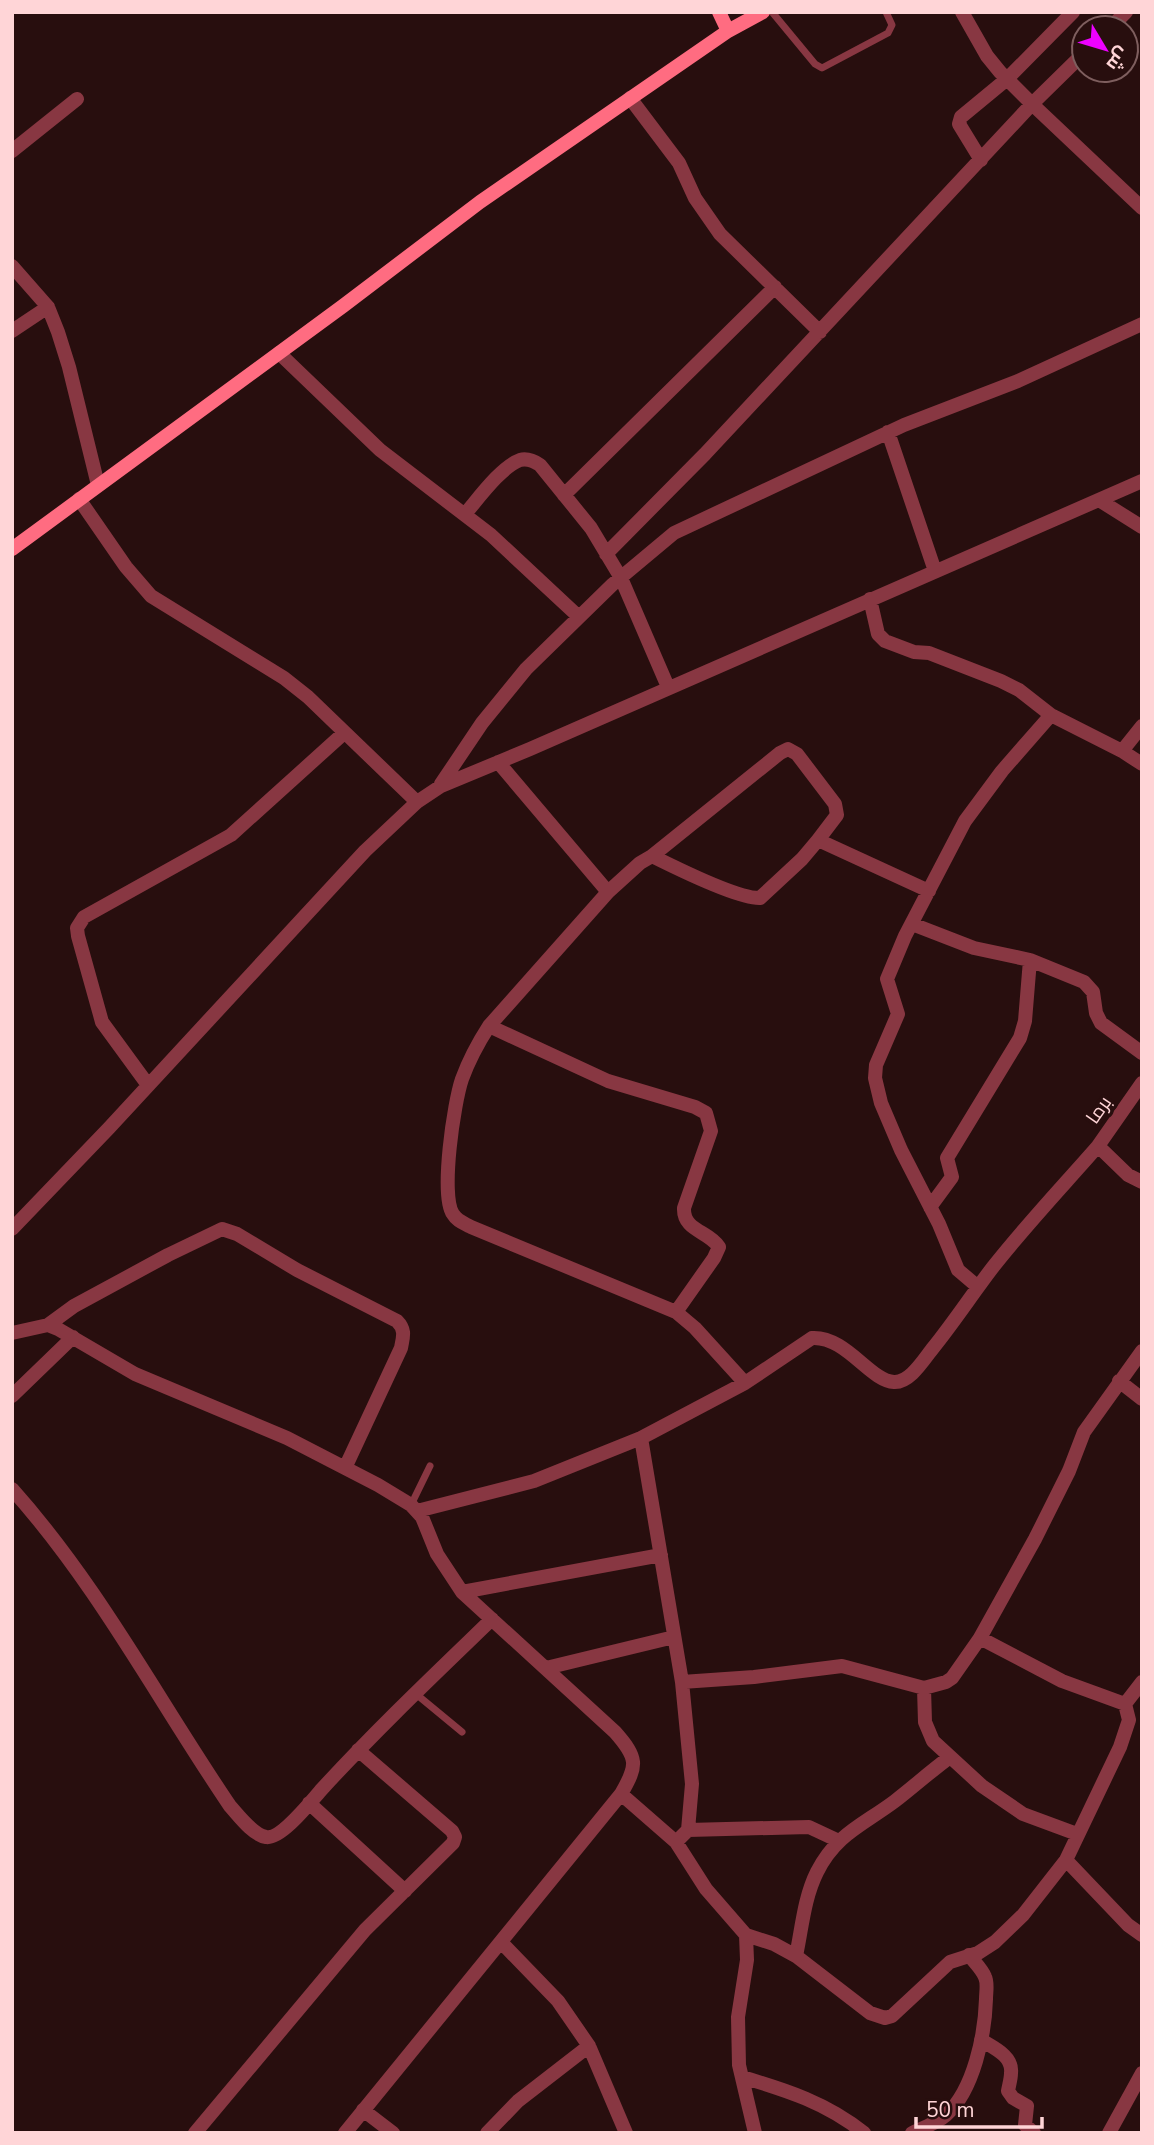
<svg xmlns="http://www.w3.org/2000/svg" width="1154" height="2145" font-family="'Nunito Sans',Cairo,sans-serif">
	<rect width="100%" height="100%" fill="#280e0e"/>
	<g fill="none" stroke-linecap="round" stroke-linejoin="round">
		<path stroke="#883742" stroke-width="7" d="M772,12L815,64L822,68L888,33L892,25L886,12
			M411,1505L430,1466
			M416,1694L462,1732"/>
		<path stroke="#883742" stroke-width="14" d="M1110,28L1126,12
			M1084,53L1032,104L1142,208
			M630,98L679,163L695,198L720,234L820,332
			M12,151L77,99
			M981,160L959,124L961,117L1007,79L1073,12
			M12,266L48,307L58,332L69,367L98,485
			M12,331L48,307
			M279,353L380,450L491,535L579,617
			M888,432L935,571
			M564,495L775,287
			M79,499L126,567L151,596L284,678L308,697L417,802
			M1099,500L1142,527
			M465,514C478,499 501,467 520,460C527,458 534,461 540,465L591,528L621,578L668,687
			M606,554L705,454L1032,104L1000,72L987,56L962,12
			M870,599L878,634L885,641L914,652L929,653L1001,681L1019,690L1051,715L1122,751
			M1142,726L1122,751L1142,764
			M498,762L608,892
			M441,784L482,723L526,669L613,584L674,533L904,425L1018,381L1142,324
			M652,856L780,753L788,749L797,754L835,804L837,815L818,840
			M912,924L974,948L1030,960L1084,982L1093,992L1096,1013L1101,1023L1142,1053
			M489,1026L608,1081L695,1107L706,1113L711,1131L684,1208C683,1231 709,1231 719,1247L714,1258L676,1312
			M1142,1083L1098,1146L1128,1175L1142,1182
			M148,1085L102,1022L78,936L77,928L84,917L231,835L344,733
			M930,1207L952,1177L947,1158L1020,1038L1025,1021L1030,960
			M12,1229L109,1128L365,851L417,802L441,786L530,749L1142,481
			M978,1287L958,1270L939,1224L901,1150L881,1103L875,1078L876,1065L898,1014L887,979L905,936L965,821L1002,771L1051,715
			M48,1325L74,1306L168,1255L222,1229L237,1234L297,1270L397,1321C406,1330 403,1337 401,1348L345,1468
			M12,1333L48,1325L58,1329L135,1374L287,1438L378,1485L411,1505L422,1517L437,1554L462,1592L615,1732C638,1758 638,1765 621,1794L345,2133
			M1142,1351L1084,1432L1069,1471L1035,1539L980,1638L1062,1681L1125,1704L1142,1682
			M1119,1381L1142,1399
			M745,1383L695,1328L676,1312L471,1227C464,1223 457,1221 453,1214C440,1196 454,1102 462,1079C469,1060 478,1043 489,1026L608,892L640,863L652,856C674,867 738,899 760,898L802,859L818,840L929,891
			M12,1396L73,1337
			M641,1438L682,1682
			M12,1489C98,1585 158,1700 230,1806C239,1816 253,1835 266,1837C281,1840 312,1800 322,1789C376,1730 434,1675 492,1619
			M417,1511L534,1481L641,1438L745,1383L812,1338C846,1336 870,1381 894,1382C910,1383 924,1359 933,1348C954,1322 973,1293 993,1267C1026,1225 1063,1186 1098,1146
			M462,1592L661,1555
			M546,1668L674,1637
			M924,1688L925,1722L933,1741L982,1786L1023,1814L1077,1834
			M621,1794L676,1842L706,1889L746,1935L747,1960L738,2017L739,2065L755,2133
			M309,1803L405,1891
			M688,1830L809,1827L839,1841
			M676,1842L688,1830L692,1784L682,1682L754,1677L842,1666L924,1688L946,1682L952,1678L980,1638
			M1066,1860L1128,1925L1142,1935
			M746,1935L774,1944L796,1956L870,2013L885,2018L892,2016L950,1962L978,1953L995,1942L1023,1915L1066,1860L1120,1747L1129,1720L1125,1704
			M501,1942L558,2001L589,2046L626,2133
			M796,1956C802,1928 804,1898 817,1872C836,1834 863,1825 895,1801C913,1787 931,1771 950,1757
			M981,2040C994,2048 1013,2056 1011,2073C1011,2079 1009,2085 1008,2091L1013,2098L1027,2106L1025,2125L1034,2133
			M742,2077C786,2090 827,2103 864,2133
			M363,2110L393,2133
			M195,2133L365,1930L453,1843L455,1837L452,1831L358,1750
			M487,2133L518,2101L589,2046
			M912,2133C923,2128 937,2123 946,2115C974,2090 985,2034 986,1999C986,1992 988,1983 985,1977C982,1969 974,1962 969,1955
			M1109,2133L1142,2073"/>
		<path stroke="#ff6c81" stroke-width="14" d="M719,12L728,31
			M12,549L343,306L480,202L728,31L763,12"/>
	</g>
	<g text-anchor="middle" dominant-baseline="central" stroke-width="7" stroke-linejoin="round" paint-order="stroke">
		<g font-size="19" fill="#ffd5d7" stroke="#280e0e">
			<text transform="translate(1099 1110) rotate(-55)">برما</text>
		</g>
	</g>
	<rect width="1154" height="2145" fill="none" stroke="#ffd5d7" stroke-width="28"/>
	<g transform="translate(1105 49) rotate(128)"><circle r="33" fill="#280e0e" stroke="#7e5e5e" stroke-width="2"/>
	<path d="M0-5L12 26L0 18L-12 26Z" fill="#ed01ff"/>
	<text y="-10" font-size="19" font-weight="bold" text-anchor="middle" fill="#ffd5d7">ش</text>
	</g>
	<path d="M916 2117v10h126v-10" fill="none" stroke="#ffd5d7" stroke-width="3.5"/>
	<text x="926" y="2117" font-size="21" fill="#ffd5d7" stroke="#280e0e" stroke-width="5" paint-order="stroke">50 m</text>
</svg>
